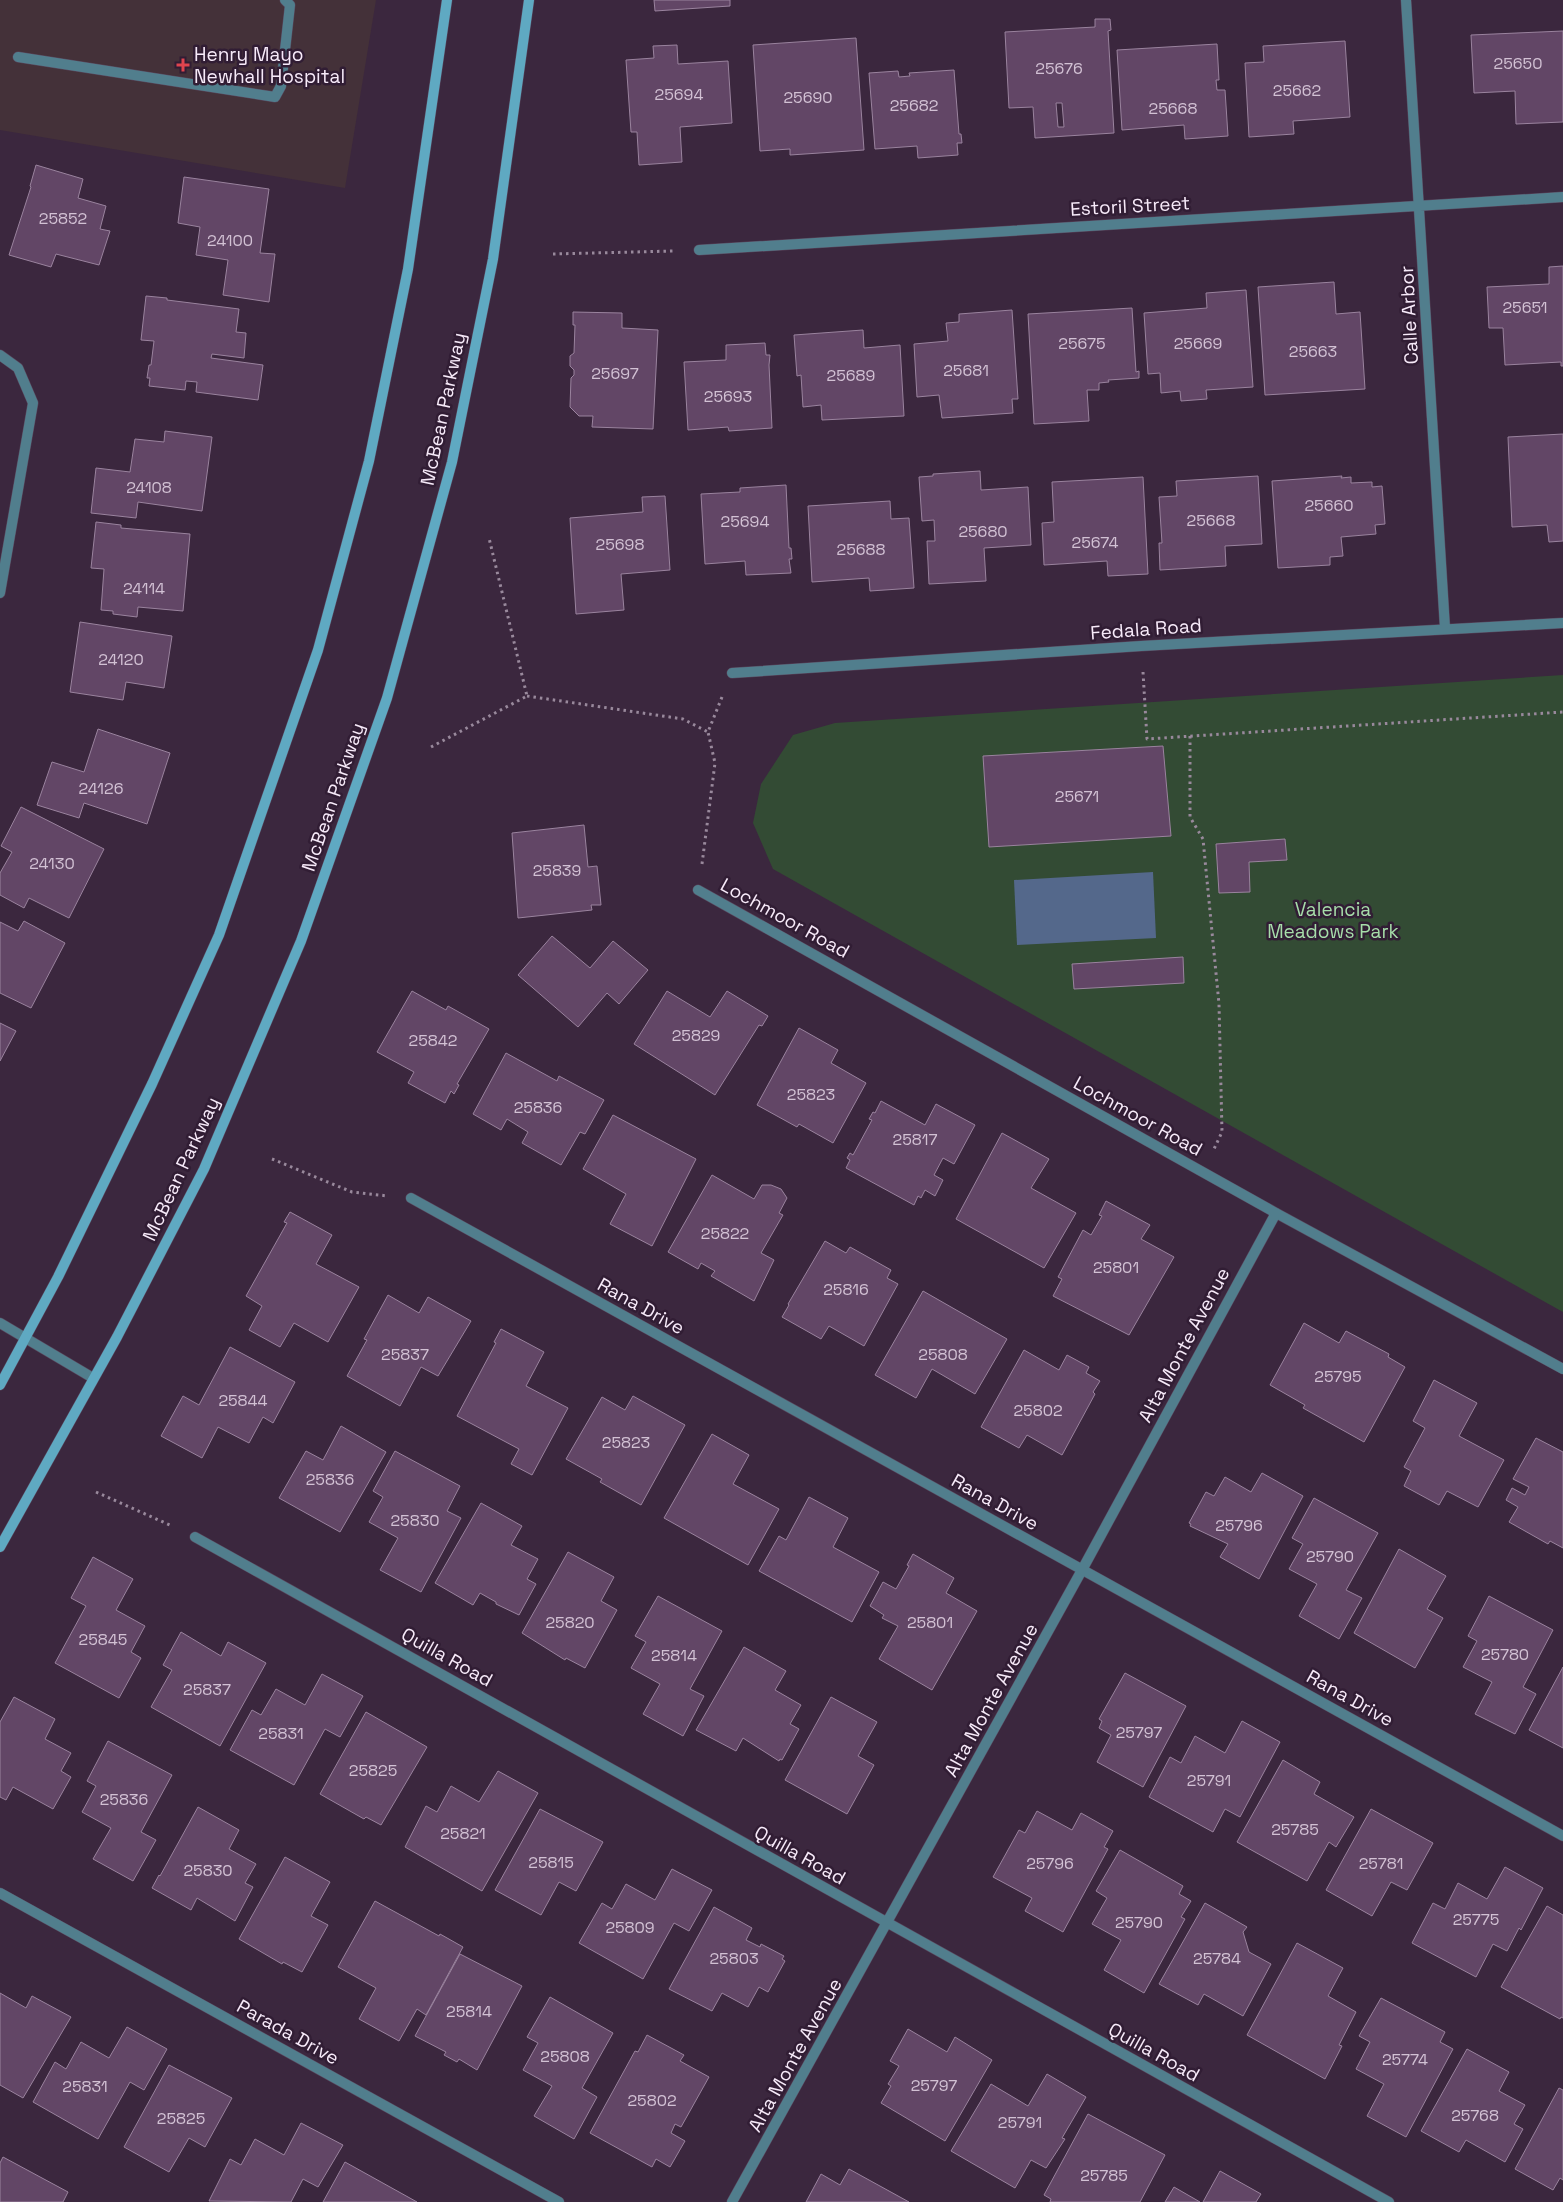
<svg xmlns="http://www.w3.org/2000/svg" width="1563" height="2202" font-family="'Space Grotesk',sans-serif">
	<rect width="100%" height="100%" fill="#3b273e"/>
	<path fill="#443139" d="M0,0H376L345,188L0,130Z"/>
	<path fill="#334b34" d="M1563,675V1312L773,869L753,823L761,784L793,735L835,723Z"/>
	<path fill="#54688b" d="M1153,872L1156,938L1017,945L1014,880Z"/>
	<path fill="#624666" stroke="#9a839e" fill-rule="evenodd" d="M654,0H730V6L655,11Z
		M1095,19H1110L1111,30L1108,31L1114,133L1035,138L1033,107L1009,108L1005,32L1095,27ZM1056,103H1062L1064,127H1058Z
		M1563,31V122L1516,124L1515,91L1474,93L1471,35Z
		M856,38L864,150L790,155V149L760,151L753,45Z
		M1345,41L1350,117L1293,121L1294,134L1249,137L1245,63L1264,62L1263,46Z
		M1217,44L1219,80H1216L1217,90H1225L1228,136L1185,139L1184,125L1122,130L1117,50Z
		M677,45L678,64L728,61L732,123L680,127L682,162L639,165L637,132H631L626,60L654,58L653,46Z
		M954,70L959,134H961L962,143H957L958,155L918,158L917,146L875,149L869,73L898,71L899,77L910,76L909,73Z
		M36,165L83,179L78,198L106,206L100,229L110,231L99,265L56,254L51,267L9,255L31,187L30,186Z
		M184,177L269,189L260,253L275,254L269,302L223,295L228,260L196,255L200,227L178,223Z
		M1563,266V366H1561V362L1505,365L1503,328H1489L1487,287L1549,284V267Z
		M1334,282L1336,314L1360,312L1365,389L1265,395L1258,287Z
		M1246,290L1253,387L1206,390L1207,399L1181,401L1180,391L1161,393L1160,373L1148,374L1144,313L1207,308L1206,293Z
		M146,296L167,298V300L239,309L236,332L246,333L244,358L212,354L211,358L263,365L258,400L196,392L197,382L186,381L185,390L149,386L150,378H147L149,365H151L154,341L141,340Z
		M1132,308L1136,372L1139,371V378L1108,380L1109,382L1099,383V390H1087L1089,421L1034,424L1028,314Z
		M1012,310L1018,399H1012L1013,413L942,418L939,395L917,397L914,344L948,341L946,323L959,322V314Z
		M573,312L622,313V328L658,330L653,429L592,427L593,416H579L570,407L571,378L574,375V370L570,366V356L574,353L575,325H573Z
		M863,330L864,348L900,345L904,416L822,420L821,405L803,407L801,375L797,376L794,335Z
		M765,343L766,355H770L769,365L772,428L729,431L728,427L688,430L684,362L726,360V345Z
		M165,431L212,437L202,511L138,502L136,518L91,513L96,468L130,472L135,439L164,442Z
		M1563,434V541L1549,542L1547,525L1512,527L1508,437Z
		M980,471L981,490L1028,487L1031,545L984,548L986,581L929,584L927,541H935L934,520L922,521L919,477L933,476V474Z
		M1258,476L1262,544L1225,546L1226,566L1160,570L1159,543H1162L1159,497L1177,496L1176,481Z
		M1342,476L1341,478L1351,477V483L1372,482V487L1382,486L1385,524L1375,525L1376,534L1341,537L1343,556L1330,557V565L1278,568L1272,481Z
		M1143,477L1148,574L1108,576L1107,561L1044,565L1042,523L1054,522L1052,482Z
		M786,485L789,548H791L792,559H789L791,573L746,575L745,561L705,564L701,494L740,492V488Z
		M665,496L670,570L621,574L624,610L576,614L570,518L643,512L642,497Z
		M890,501L891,519L909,518L914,588L870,591L869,578L812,582L808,506Z
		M96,522L121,525V528L190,534L183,611L138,607L137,617L113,614V611L101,610L104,569L91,568Z
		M80,622L172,636L164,688L126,682L123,700L70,692Z
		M98,729L170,753L147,824L84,803L79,818L37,805L52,762L84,772Z
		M1163,746L1171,836L989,847L983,756Z
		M21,807L104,849L69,918L29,898L24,908L0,895V873L12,852L1,846Z
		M584,825L588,867L597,866L601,905H591L592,910L518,918L512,833Z
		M1285,839L1287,860L1249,862L1250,892L1219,893L1216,844Z
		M24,921L65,943L31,1008L0,993V922L18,931Z
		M552,936L590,968L613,941L648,970L619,1004L607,993L578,1027L518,975Z
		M1183,957L1184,983L1074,989L1072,964Z
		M412,991L446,1010L448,1006L489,1029L457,1084L459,1085L454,1094L451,1091L445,1103L408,1083L414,1072L377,1052Z
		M667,991L710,1017L727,991L768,1016L762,1026L759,1025L715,1095L634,1044Z
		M0,1023L16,1031L0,1061Z
		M799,1028L838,1050L831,1063L866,1083L833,1143L799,1124L797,1127L757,1105Z
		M506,1053L557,1081L559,1076L604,1100L585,1134L580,1132L561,1165L522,1143L528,1132L507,1119L501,1130L473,1114Z
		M881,1101L925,1125L936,1104L975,1125L954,1164L943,1158L934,1175L943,1180L935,1196L925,1190L921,1198L918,1196L914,1205L846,1168L850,1160L847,1158L850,1153L853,1155L872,1120L869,1119L873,1112L875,1113Z
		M613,1115L696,1159L652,1246L610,1224L626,1194L583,1169Z
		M1002,1133L1049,1159L1031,1188L1076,1213L1044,1268L956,1219Z
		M712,1175L754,1199L762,1185H771L781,1189L787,1198L779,1213L783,1215L761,1253L774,1260L754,1301L711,1276L715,1271L701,1263L698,1269L668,1252Z
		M1106,1201L1150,1225L1141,1239L1174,1257L1129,1335L1053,1296L1062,1279L1058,1277L1083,1230L1091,1235L1102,1216L1099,1215Z
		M290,1212L332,1235L316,1264L359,1287L328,1342L294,1323L280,1347L249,1330L262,1306L246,1296L287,1223L284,1222Z
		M825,1241L846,1253L850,1247L891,1270L887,1278L898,1284L864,1346L829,1326L821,1339L782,1317L789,1305L788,1304Z
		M923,1291L1007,1339L975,1394L932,1369L916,1398L875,1375Z
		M388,1295L419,1313L428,1297L471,1321L438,1376L421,1367L400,1406L347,1376L367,1340L364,1339Z
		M1304,1323L1339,1343L1346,1331L1389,1354L1388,1357L1405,1367L1364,1442L1303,1408L1305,1405L1270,1385Z
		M501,1329L544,1352L526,1386L568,1408L532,1475L511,1464L519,1449L457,1416L496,1343L494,1342Z
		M230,1347L295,1382L273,1423L263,1417L249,1443L218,1427L202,1458L161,1436L183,1396L199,1405Z
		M1024,1350L1059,1370L1067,1355L1089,1367L1086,1373L1100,1381L1093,1392L1095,1394L1062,1455L1027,1435L1019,1448L981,1427Z
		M1434,1380L1477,1403L1459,1436L1504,1460L1478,1507L1447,1491L1439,1505L1404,1486L1411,1471L1404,1467L1425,1428L1413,1421Z
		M633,1396L685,1425L641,1505L600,1482L602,1479L566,1459L602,1397L625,1410Z
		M341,1426L386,1452L340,1532L279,1498L306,1451L323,1460Z
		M712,1434L749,1455L733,1484L779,1509L748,1565L664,1518Z
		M1536,1438L1563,1452V1548L1550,1541L1548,1544L1509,1522L1518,1507L1506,1500L1512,1488L1525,1495L1529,1487L1513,1479Z
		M395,1451L460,1486L447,1511L461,1518L421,1592L380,1570L398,1538L369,1522L383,1497L373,1491Z
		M1262,1473L1303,1496L1259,1579L1220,1557L1228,1544L1190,1526L1191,1524L1189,1523L1206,1492L1214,1496L1225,1477L1251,1492Z
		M809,1497L848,1518L833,1547L879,1572L852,1622L759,1571L779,1536L786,1540Z
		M1314,1498L1378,1533L1346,1590L1362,1598L1339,1639L1299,1616L1317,1584L1289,1569L1303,1544L1292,1538Z
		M481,1503L522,1526L511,1545L538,1559L527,1579L536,1584L519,1615L496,1604V1602L480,1593L473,1605L435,1583Z
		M1399,1549L1446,1576L1427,1609L1443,1618L1415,1668L1354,1633Z
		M568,1552L614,1577L601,1601L617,1610L585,1668L566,1658L565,1660L522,1633Z
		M913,1554L954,1578L946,1593L977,1611L932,1690L879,1659L898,1626L882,1618L884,1615L870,1606L883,1582L896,1589L909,1566L907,1565Z
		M93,1557L133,1579L116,1610L145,1626L131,1652L141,1658L119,1698L55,1663L86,1606L71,1598Z
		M658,1596L722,1631L690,1689L704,1696L683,1736L643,1714L660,1684L631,1668L646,1642L635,1636Z
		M1489,1596L1553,1630L1523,1687L1536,1694L1515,1734L1475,1714L1492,1682L1463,1667L1477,1641L1468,1636Z
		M181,1632L221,1656L228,1642L266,1663L220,1746L151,1707L172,1670L163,1665Z
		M744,1647L786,1671L775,1690L801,1705L790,1724L799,1729L782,1760L780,1759L779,1761L743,1738L736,1751L696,1730Z
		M1563,1667V1748L1529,1730Z
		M1125,1673L1186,1706L1143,1787L1097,1762L1111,1735L1099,1728L1102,1721L1099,1719Z
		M322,1674L363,1696L340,1737L325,1729L294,1785L230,1750L252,1710L261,1715L276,1689L305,1705Z
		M14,1697L55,1719L45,1739L71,1753L61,1771L71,1777L53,1809L13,1787L6,1800L0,1797V1722Z
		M831,1697L877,1722L858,1756L874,1765L847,1814L785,1780Z
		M366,1712L427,1747L381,1825L366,1817L364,1819L320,1794Z
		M1242,1721L1280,1742L1240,1817L1225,1809L1213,1832L1149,1797L1170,1757L1181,1763L1195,1736L1225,1753Z
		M108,1741L172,1775L141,1832L156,1840L133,1881L93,1859L111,1828L82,1812L96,1786L87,1781Z
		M1283,1760L1320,1782L1314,1794L1354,1817L1336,1847L1329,1842L1307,1881L1237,1842Z
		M498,1771L538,1793L482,1891L405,1847L426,1806L437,1812L451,1786L479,1802Z
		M198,1807L239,1830L229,1849L256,1864L245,1883L253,1887L235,1921L197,1898L191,1910L152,1888L159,1875L160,1876Z
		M540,1809L603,1842L576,1891L559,1882L541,1915L495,1890Z
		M1371,1809L1433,1843L1407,1890L1391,1882L1372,1916L1326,1890Z
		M1037,1811L1072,1830L1081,1813L1113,1831L1104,1847L1108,1849L1063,1932L1025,1911L1032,1898L993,1877L1019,1830L1025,1833Z
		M1120,1850L1183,1886L1179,1894L1191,1901L1181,1917L1185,1919L1144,1993L1104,1970L1121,1940L1092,1924L1107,1898L1096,1891Z
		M285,1857L330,1882L311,1916L328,1925L302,1972L283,1962L282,1964L239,1939Z
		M1505,1867L1543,1888L1521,1930L1519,1928L1507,1951L1493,1944L1476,1977L1412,1943L1433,1903L1445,1909L1458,1883L1487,1899Z
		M672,1869L712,1890L689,1931L674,1923L643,1979L579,1943L602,1903L612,1909L626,1884L655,1900Z
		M375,1901L439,1936L440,1934L463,1947L426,2015L417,2009L399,2041L359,2019L376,1988L338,1967Z
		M1205,1903L1247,1927L1243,1932L1249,1952L1271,1964L1243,2016L1204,1994L1198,2005L1159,1984Z
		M1547,1906L1563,1915V2018L1561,2017L1560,2019L1501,1987Z
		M714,1907L752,1928L746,1940L760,1947L761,1944L784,1956L782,1959L785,1961L768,1992L759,1987L748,2007L722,1993L712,2011L669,1989Z
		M1297,1943L1343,1968L1328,1996L1356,2012L1339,2045L1342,2046L1325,2079L1247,2035Z
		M460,1954L522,1986L477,2070L459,2059L457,2062L444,2055L446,2052L415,2036Z
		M0,1993L26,2008L32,1996L71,2017L23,2098L0,2085Z
		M550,1997L613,2033L582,2088L597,2097L574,2139L534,2116L552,2086L523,2070L538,2043L527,2037Z
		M1381,1998L1445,2032L1440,2042L1453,2049L1406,2137L1367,2116L1384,2084L1356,2069L1370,2042L1359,2036Z
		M127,2027L167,2049L144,2090L130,2082L98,2139L33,2102L55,2062L66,2069L81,2042L109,2058Z
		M908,2029L947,2052L955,2037L992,2060L945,2141L881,2103L891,2086L888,2084L899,2066L890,2061Z
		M647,2035L684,2055L680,2061L709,2077L681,2127L675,2124L671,2133L685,2141L670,2167L656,2159L652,2167L590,2133L635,2051L638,2052Z
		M1467,2049L1509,2072L1499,2091L1525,2105L1514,2124L1523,2129L1505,2162L1466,2140L1459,2152L1421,2131Z
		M169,2065L232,2098L205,2147L189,2138L169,2172L124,2147Z
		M1047,2074L1086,2097L1062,2138L1065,2139L1046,2168L1031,2160L1015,2188L951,2151L991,2084L1028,2106Z
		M1559,2088L1563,2090V2180L1560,2178L1553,2190L1515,2169Z
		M1088,2114L1165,2155L1140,2202H1050L1051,2199L1044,2195Z
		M301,2123L343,2145L318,2187L303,2179L291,2202L209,2201L230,2159L241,2165L255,2139L284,2155Z
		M3,2157L68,2192L63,2202H0V2163Z
		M345,2162L417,2202H323Z
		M849,2169L909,2202H806L821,2174L840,2185Z
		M1220,2171L1261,2194L1256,2202H1203Z
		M1174,2187L1200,2202H1165Z"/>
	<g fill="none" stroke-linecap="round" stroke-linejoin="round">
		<defs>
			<path id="lane" d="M18,57L275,97L281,86L290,5L285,0"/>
			<path id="street" d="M1406,0L1445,628
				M699,250L1563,197
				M0,355L18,368L33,403L0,593
				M732,673L1141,646L1563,623
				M698,890L1276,1213L1563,1369
				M411,1198L1563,1836
				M0,1323L93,1378
				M195,1537L1389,2202
				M0,1893L559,2202
				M732,2202L1082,1570L1276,1213"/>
			<path id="secondary" d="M0,1385L58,1277L152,1084L219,935L318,650L369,461L408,269L447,0
				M0,1547L117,1337L204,1169L301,941L387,698L452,462L493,259L529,0"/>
		</defs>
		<use href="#lane" stroke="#59465c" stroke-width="11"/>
		<use href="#street" stroke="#59465c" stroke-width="11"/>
		<use href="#secondary" stroke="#59465c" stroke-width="11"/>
		<path stroke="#99899c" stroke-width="3" stroke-dasharray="2.5 4" stroke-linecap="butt" d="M553,254L673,251
			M1143,672L1147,739L1563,712
			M527,696L683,719L708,732L722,697
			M1190,736V817L1203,839L1219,1004L1222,1132L1214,1149
			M431,747L527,696L489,538
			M702,864L715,763L708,732
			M272,1159L352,1192L388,1196
			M96,1492L172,1526"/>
		<use href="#lane" stroke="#517e8d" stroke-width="10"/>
		<use href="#street" stroke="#517e8d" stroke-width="10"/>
		<use href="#secondary" stroke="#5fa9c2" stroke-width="10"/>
	</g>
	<path fill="#e0444e" stroke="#311d34" stroke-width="2" d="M180.5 57.5h5v5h5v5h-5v5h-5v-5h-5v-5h5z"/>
	<g text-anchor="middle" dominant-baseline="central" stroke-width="5" stroke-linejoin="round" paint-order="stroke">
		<g font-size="16" fill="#d2c1d4">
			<text x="1518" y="63">25650</text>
			<text x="1059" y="68">25676</text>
			<text x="1297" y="90">25662</text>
			<text x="679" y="94">25694</text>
			<text x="808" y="97">25690</text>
			<text x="914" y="105">25682</text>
			<text x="1173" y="108">25668</text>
			<text x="63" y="218">25852</text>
			<text x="230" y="240">24100</text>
			<text x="1525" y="307">25651</text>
			<text x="1082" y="343">25675</text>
			<text x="1198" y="343">25669</text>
			<text x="1313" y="351">25663</text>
			<text x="966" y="370">25681</text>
			<text x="615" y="373">25697</text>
			<text x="851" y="375">25689</text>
			<text x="728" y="396">25693</text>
			<text x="149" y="487">24108</text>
			<text x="1329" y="505">25660</text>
			<text x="1211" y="520">25668</text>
			<text x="745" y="521">25694</text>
			<text x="983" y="531">25680</text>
			<text x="1095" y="542">25674</text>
			<text x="620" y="544">25698</text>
			<text x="861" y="549">25688</text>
			<text x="144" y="588">24114</text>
			<text x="121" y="659">24120</text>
			<text x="101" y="788">24126</text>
			<text x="1077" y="796">25671</text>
			<text x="52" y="863">24130</text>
			<text x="557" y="870">25839</text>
			<text x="696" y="1035">25829</text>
			<text x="433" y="1040">25842</text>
			<text x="811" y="1094">25823</text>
			<text x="538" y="1107">25836</text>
			<text x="915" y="1139">25817</text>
			<text x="725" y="1233">25822</text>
			<text x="1116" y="1267">25801</text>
			<text x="846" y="1289">25816</text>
			<text x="405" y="1354">25837</text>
			<text x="943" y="1354">25808</text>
			<text x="1338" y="1376">25795</text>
			<text x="243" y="1400">25844</text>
			<text x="1038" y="1410">25802</text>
			<text x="626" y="1442">25823</text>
			<text x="330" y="1479">25836</text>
			<text x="415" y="1520">25830</text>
			<text x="1239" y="1525">25796</text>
			<text x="1330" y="1556">25790</text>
			<text x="570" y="1622">25820</text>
			<text x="930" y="1622">25801</text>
			<text x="103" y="1639">25845</text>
			<text x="1505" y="1654">25780</text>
			<text x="674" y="1655">25814</text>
			<text x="207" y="1689">25837</text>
			<text x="1139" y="1732">25797</text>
			<text x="281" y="1733">25831</text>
			<text x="373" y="1770">25825</text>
			<text x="1209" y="1780">25791</text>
			<text x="124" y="1799">25836</text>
			<text x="1295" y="1829">25785</text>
			<text x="463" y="1833">25821</text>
			<text x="551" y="1862">25815</text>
			<text x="1050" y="1863">25796</text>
			<text x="1381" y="1863">25781</text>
			<text x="208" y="1870">25830</text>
			<text x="1476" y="1919">25775</text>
			<text x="1139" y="1922">25790</text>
			<text x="630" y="1927">25809</text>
			<text x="734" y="1958">25803</text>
			<text x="1217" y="1958">25784</text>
			<text x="469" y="2011">25814</text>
			<text x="565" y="2056">25808</text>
			<text x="1405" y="2059">25774</text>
			<text x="934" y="2085">25797</text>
			<text x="85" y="2086">25831</text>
			<text x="652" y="2100">25802</text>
			<text x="1475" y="2115">25768</text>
			<text x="181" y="2118">25825</text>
			<text x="1020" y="2122">25791</text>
			<text x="1104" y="2175">25785</text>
		</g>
		<g font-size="19" fill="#f7eaf9" stroke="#311d34" text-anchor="start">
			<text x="194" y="54">Henry Mayo<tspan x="194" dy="22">Newhall Hospital</tspan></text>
		</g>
		<g font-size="19" fill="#f7eaf9" stroke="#311d34">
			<text transform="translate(1130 206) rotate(-3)">Estoril Street</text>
			<text transform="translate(1409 315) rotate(-93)">Calle Arbor</text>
			<text transform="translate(443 409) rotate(-78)">McBean Parkway</text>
			<text transform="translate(1146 629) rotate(-4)">Fedala Road</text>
			<text transform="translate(333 797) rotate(-71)">McBean Parkway</text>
			<text transform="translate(785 918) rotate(29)">Lochmoor Road</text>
			<text transform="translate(1138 1116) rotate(29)">Lochmoor Road</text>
			<text transform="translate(181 1169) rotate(-65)">McBean Parkway</text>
			<text transform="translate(641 1306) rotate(29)">Rana Drive</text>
			<text transform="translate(1184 1345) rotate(-62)">Alta Monte Avenue</text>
			<text transform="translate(995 1502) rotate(29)">Rana Drive</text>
			<text transform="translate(447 1657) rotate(29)">Quilla Road</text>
			<text transform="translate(1350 1698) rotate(29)">Rana Drive</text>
			<text transform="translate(991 1700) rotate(-61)">Alta Monte Avenue</text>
			<text transform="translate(800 1855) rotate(29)">Quilla Road</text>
			<text transform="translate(288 2032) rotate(29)">Parada Drive</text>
			<text transform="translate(1154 2052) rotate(29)">Quilla Road</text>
			<text transform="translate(795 2055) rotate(-61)">Alta Monte Avenue</text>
		</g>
		<g font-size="19" fill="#a6dda9" stroke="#311d34">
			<text x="1333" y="909">Valencia<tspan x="1333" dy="22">Meadows Park</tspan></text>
		</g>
	</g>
</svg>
